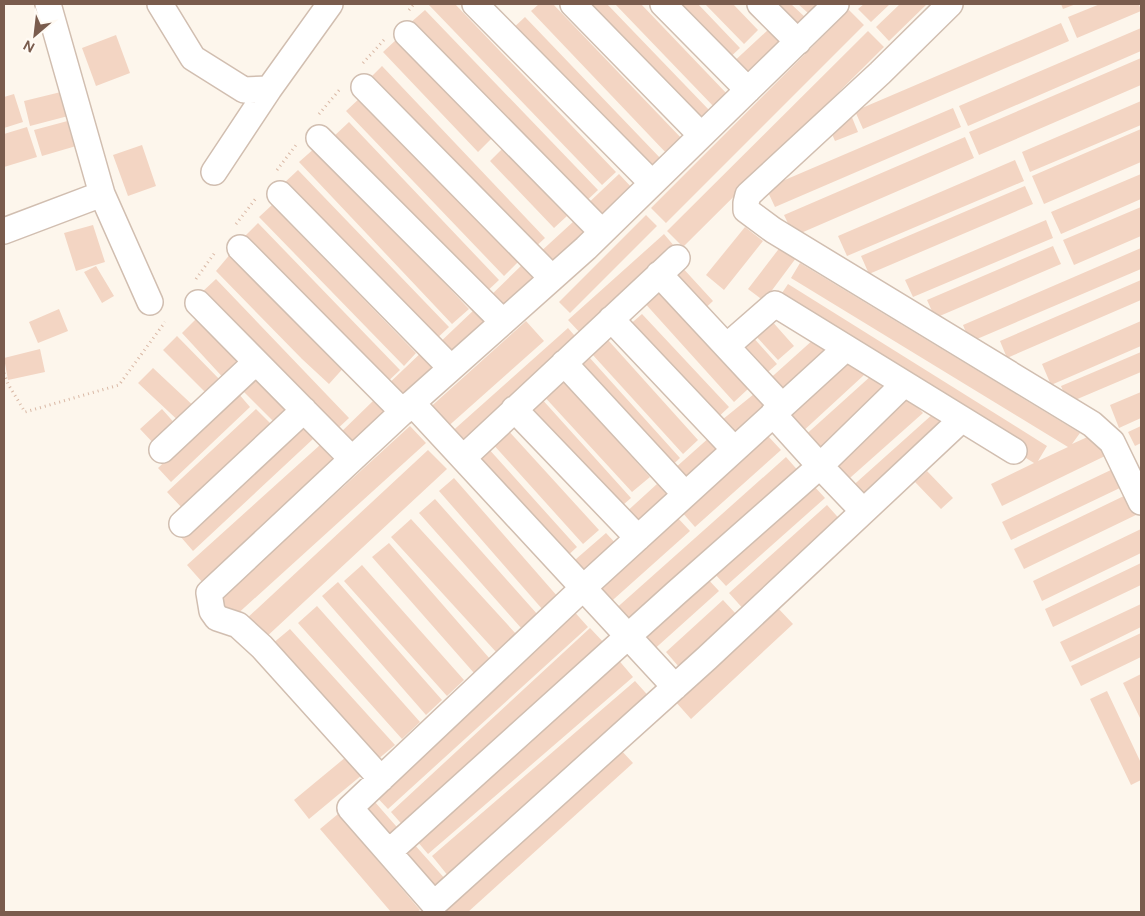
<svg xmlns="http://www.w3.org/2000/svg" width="1145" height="916" font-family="'DM Sans',sans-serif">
	<rect width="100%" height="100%" fill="#fdf6ec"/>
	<path fill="#f3d5c3" d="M428,4H455L616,172L602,185Z
		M539,4H553L684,141L669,156L531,11Z
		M577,4H607L710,111L694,126Z
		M615,4H641L728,95L715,108Z
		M670,4H698L740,48L725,62Z
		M705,4H733L758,30L744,44Z
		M765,4H791L806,18L792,32Z
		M798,4H818L808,13Z
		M864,4H890L871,22L858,9Z
		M900,4H927L889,41L876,27Z
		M1061,4H1076L1063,9Z
		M1100,4H1139L1141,11L1077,38L1068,17Z
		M425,10L598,190L582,205L409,24Z
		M849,10L864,25L666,223L651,208Z
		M525,17L663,161L648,176L510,31Z
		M1061,23L1069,41L863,129L855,111Z
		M770,28L786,45L746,83L729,66Z
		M1141,28V51L968,126L959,106Z
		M868,31L884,47L683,247L667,231Z
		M116,35L130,73L96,86L82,48Z
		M397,39L492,138L478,152L383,52Z
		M1141,58V85L979,155L969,132Z
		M382,66L545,238L532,250L369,79Z
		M65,91L72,115L30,126L24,101Z
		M14,94L23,122L4,128V97Z
		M361,97L518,262L504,276L346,111Z
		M1141,101V125L1030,172L1022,152Z
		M953,108L961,127L775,207L766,188Z
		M851,115L858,132L835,141L828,125Z
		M75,119L83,144L42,156L34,130Z
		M349,122L499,280L483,295L332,138Z
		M27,127L37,157L4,167V134Z
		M1141,129V162L1044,204L1032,176Z
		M965,137L974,158L794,236L784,215Z
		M142,145L156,186L128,196L113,155Z
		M316,147L469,309L452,324L299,162Z
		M502,149L567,216L554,228L490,161Z
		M1015,160L1024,181L847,256L838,236Z
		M298,170L449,327L433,342L282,185Z
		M619,174L633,189L596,224L582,209Z
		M1141,174V199L1061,234L1051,212Z
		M1025,186L1033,204L869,274L861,256Z
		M272,205L416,353L404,366L259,217Z
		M1141,207V236L1074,265L1063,240Z
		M646,215L657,226L570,313L559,302Z
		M1046,220L1053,238L913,297L905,280Z
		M574,221L587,235L550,270L537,255Z
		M258,223L400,370L383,386L242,239Z
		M93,225L105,262L76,271L64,233Z
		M745,227L763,241L724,290L706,275Z
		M664,234L680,253L585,338L568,320Z
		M781,246L796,258L764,301L748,289Z
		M1053,246L1061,264L935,318L927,300Z
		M1141,248V269L970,342L963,325Z
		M232,252L347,364L329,384L302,359L216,271Z
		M800,263L1080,433L1072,444L1094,434L1105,456L1002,506L991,484L1034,463L776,302L788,284L1047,446L1038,461L1068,447L791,278Z
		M523,264L539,280L501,316L486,300Z
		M680,265L713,301L699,314L666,278Z
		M96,266L114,296L102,303L84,272Z
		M216,279L349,418L333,433L200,294Z
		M1141,280V300L1007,358L1000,341Z
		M657,287L748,389L734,402L642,300Z
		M476,308L490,323L449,362L435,347Z
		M59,309L68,331L38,343L29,322Z
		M642,314L729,407L714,421L627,327Z
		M198,317L245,367L228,383L182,333Z
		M770,319L794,346L778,360L754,334Z
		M526,321L544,341L444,430L426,411Z
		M1141,321V346L1051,385L1042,364Z
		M568,328L581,343L462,450L448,435Z
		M751,335L777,364L760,379L734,351Z
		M177,336L223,383L209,396L163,350Z
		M814,339L828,355L779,399L765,383Z
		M608,340L698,440L683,454L592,354Z
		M40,349L45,372L8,380L4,358Z
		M425,349L441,366L400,405L384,388Z
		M1141,352V372L1068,403L1061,386Z
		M589,357L680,458L666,471L575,370Z
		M851,361L864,375L801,433L788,418Z
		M153,368L199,411L184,426L138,383Z
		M253,375L294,415L281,429L240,388Z
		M872,375L889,395L819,458L801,439Z
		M559,376L650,477L632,492L541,393Z
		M1141,392V418L1119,428L1110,405Z
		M238,393L250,407L171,482L158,468Z
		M754,394L768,411L731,441L717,424Z
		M540,397L631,498L616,511L526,411Z
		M908,397L923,413L842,485L827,469Z
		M374,400L389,415L351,452L336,437Z
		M162,409L177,426L156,446L140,429Z
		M256,409L272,425L183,509L167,492Z
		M934,413L947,428L862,505L848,490Z
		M300,425L313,439L193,551L180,536Z
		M410,426L426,443L234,617L219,600Z
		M1141,426V443L1135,446L1128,432Z
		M506,428L599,530L583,544L491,442Z
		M767,435L781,450L695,527L681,511Z
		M711,436L722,449L686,482L674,469Z
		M320,445L336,463L203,583L187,565Z
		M487,447L577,547L563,560L472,460Z
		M428,450L447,469L263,640L245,620Z
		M786,457L801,474L627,630L612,612Z
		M1115,468L1124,486L1011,540L1002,522Z
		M927,471L953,498L941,509L915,482Z
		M454,478L558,597L543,610L439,491Z
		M657,484L670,498L636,529L623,515Z
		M813,485L825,498L726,586L714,573Z
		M1128,494L1138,514L1024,569L1014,549Z
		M435,499L538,615L522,629L419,513Z
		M827,505L844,524L746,612L729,593Z
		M676,516L690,531L605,607L591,592Z
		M411,519L517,635L497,653L391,537Z
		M1141,529V553L1042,601L1033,581Z
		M606,533L619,547L582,581L568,566Z
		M389,543L490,659L474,673L372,557Z
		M1141,563V585L1053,627L1045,609Z
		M362,565L464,680L447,696L344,581Z
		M705,576L719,591L650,653L636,638Z
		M338,582L442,700L426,715L322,596Z
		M723,600L737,615L679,667L666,652Z
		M1141,604V627L1070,662L1060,642Z
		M317,606L420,722L402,739L298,623Z
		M776,606L793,624L691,719L674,700Z
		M571,608L588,627L388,809L370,790Z
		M590,628L606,645L406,829L391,812Z
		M290,629L395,745L377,760L272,644Z
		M1141,633V657L1081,686L1071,666Z
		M616,657L633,677L428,854L411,834Z
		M1141,674V720L1123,683Z
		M635,681L653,701L449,877L432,856Z
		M1107,691L1141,763V780L1131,785L1090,699Z
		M619,748L633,763L468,912H438Z
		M352,752L368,770L309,819L294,800Z
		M367,793L403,834L389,846L354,805Z
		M338,814L420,910L417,912H391L320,829Z
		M413,843L447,881L432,894L398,856Z"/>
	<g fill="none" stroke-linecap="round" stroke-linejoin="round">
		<defs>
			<path id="minor" d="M48,4L102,194L150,302
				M160,4L193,58L244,90L269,89L330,4
				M475,4L652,183
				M573,4L701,135
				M663,4L748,90
				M760,4L798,42
				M950,4L880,73L748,195L746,203V210L773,230L1092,424L1112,442L1141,502
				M407,34L602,232
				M364,87L552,278
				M319,138L503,322
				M214,172L269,89
				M280,194L451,368
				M4,231L102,194
				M240,248L403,412
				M659,274L782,406
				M198,303L352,459
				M611,319L734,449
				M727,346L775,304L1014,451
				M846,348L583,588L350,808L434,904L707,658L962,419
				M564,363L685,494
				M412,403L675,687
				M514,409L638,538
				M773,414L820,466L863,511
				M162,450L256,362
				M463,458L677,258
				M182,524L304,410
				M381,779L262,647L238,625L217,618L212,611L209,593L412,403L586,248L836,4
				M389,852L676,593L820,466L904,384"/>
		</defs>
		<use href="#minor" stroke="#d1beb0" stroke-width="28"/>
		<path stroke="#d9b8a5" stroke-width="3" stroke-dasharray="1 4" stroke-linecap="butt" d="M409,10L414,4
			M363,63L384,40
			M319,114L341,88
			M277,170L296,145
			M236,224L257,197
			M196,279L216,251
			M4,373L8,384L25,412L119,385L165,322"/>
		<use href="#minor" stroke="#fff" stroke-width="25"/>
	</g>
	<rect width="1145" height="916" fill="none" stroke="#7a5c4d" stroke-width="10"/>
	<g transform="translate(35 35) rotate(208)" stroke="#fffaf3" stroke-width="4" paint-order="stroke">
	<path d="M0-4L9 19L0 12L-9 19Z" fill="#7a5c4d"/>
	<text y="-8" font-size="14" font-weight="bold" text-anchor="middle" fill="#7a5c4d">N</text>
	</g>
</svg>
